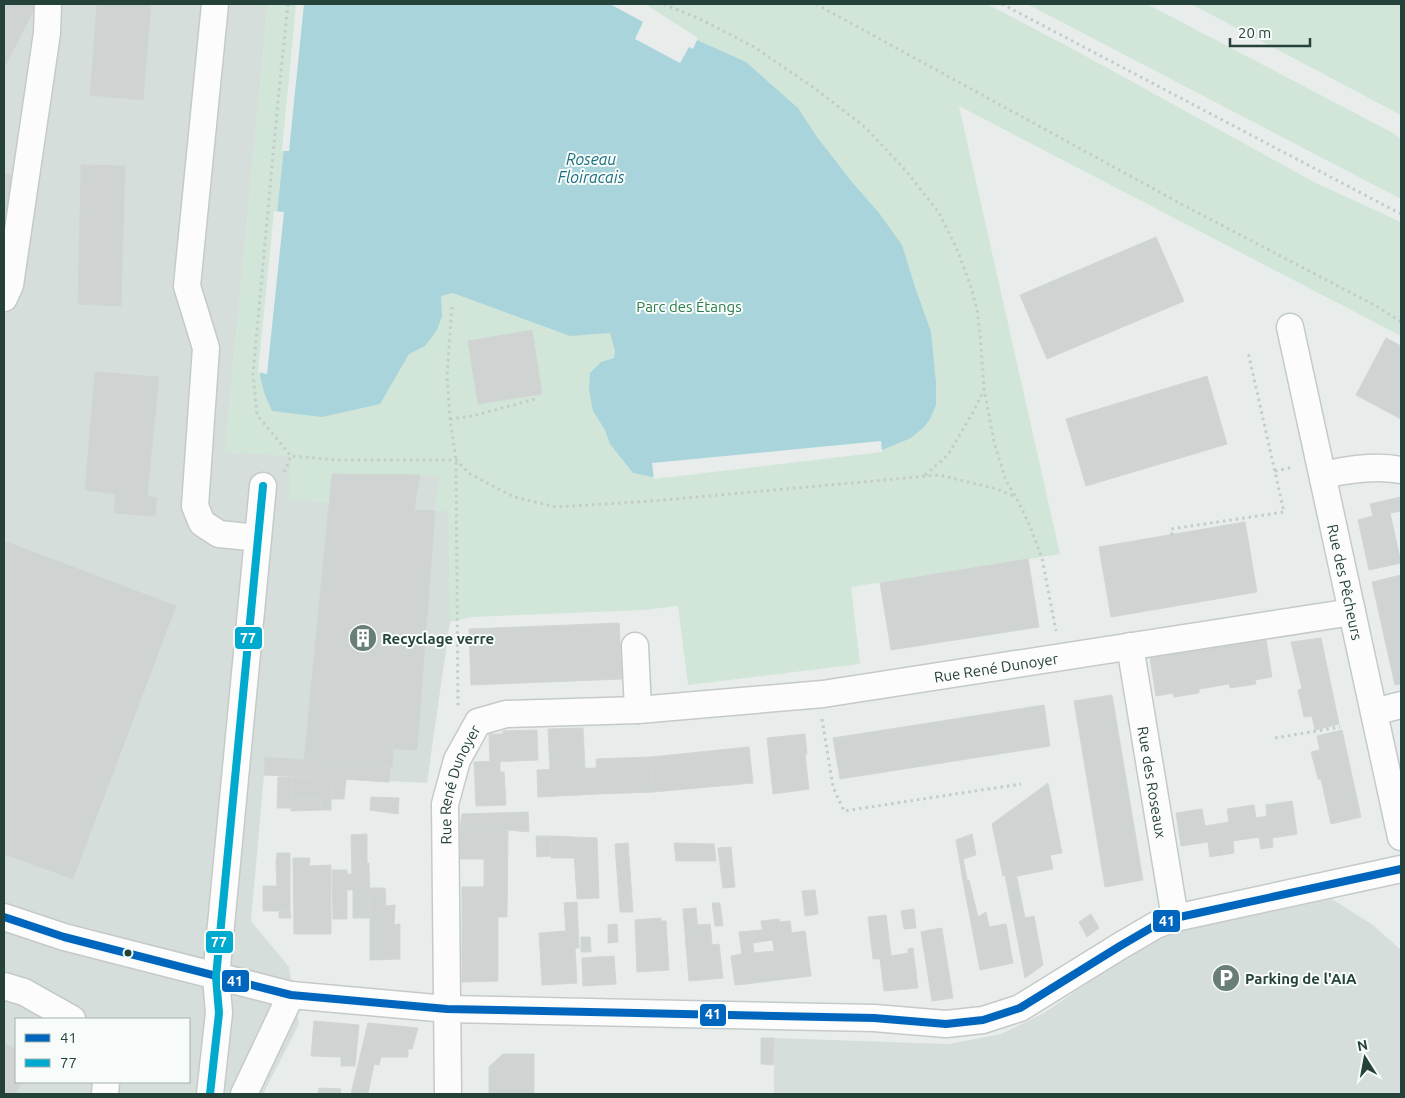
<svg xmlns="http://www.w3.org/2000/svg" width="1405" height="1098" font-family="Ubuntu,sans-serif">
	<rect width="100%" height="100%" fill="#e8edeb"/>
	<path fill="#d6dedb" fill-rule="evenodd" d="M4,4H268L225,452L454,464L450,622L427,783L264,775L251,921L289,967L299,1024L263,1094H4ZM16,1019H189V1082H16Z
		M1332,899L1373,925L1401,950V1094H774V1038L948,1044L1001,1034L1044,1013L1140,947L1166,933Z"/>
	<path fill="#d1e6d8" d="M268,4H987L1071,48L1314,182L1401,222V336L959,106L1060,554L851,587L860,664L688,685L678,606L644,610L471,617L450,622L448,511H435L439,476L332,474L329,503L289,499L290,456L225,452Z
		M1027,4H1147L1395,134L1401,140V199Z
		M1191,4H1401V115Z"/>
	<path fill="#a9d4db" d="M299,4H640L697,40L746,62L798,108L817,137L852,182L879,213L902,245L915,287L931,332L936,383V405L930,419L923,428L911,438L882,450L653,477L633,473L610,444L605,430L593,411L589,389L590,373L601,362L614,358L615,351L610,333L570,336L453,293L441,296L442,316L437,330L425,346L409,354L380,404L322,417L272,411L265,395L260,376Z"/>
	<path fill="#e8edeb" d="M296,4H304L289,151H282Z
		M610,4H645L698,38L693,49L689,47L680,63L635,39L643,22Z
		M274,211L284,212L267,374L258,372Z
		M881,441L882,452L654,479L652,463Z"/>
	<path fill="#cfd4d2" stroke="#d1d6d4" d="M4,4H37L4,68Z
		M97,4H151L143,100L90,95Z
		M81,165L125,166L121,306L78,304Z
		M4,173L16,177L4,234Z
		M1156,237L1184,301L1047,359L1020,295Z
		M532,330L542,394L478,404L468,341Z
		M1386,338L1401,346V419L1356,395Z
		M95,372L159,377L147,496L157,498L155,516L114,513L115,494L85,490Z
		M1207,376L1227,444L1086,486L1066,419Z
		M332,474L420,475L414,510L402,623L411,624L409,653H399L392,767L312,762L310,777L264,775L265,757L304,760Z
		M1401,497V511L1390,513L1401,563L1369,570L1358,520L1373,516L1370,504Z
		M414,510L435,511L417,750L393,749L399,653H409L411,624L402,623Z
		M1245,522L1257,592L1111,617L1099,547Z
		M4,541L176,606L73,879L4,854Z
		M1028,559L1039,627L891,650L880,583Z
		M1401,575V684L1395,685L1372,582Z
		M619,623L622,679L471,685L469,629Z
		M1321,638L1339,724L1315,730L1312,716L1304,717L1298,690L1302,689L1291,642Z
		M1266,639L1272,677L1255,680L1256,684L1230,688L1229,684L1199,689V693L1174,697L1173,693L1156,696L1150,658Z
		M1112,695L1143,880L1105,887L1074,701Z
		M1044,705L1050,746L840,779L833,738Z
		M583,728L585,768L550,770L548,729Z
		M537,730L538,760L490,762L489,734H503V731Z
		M1342,730L1361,817L1331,824L1321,779H1318L1311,752L1320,750L1317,736Z
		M805,734L807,754H805L809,789L773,794L767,738Z
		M749,747L753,783L653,792L651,757Z
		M651,757L653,792L598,794L596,759Z
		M500,761V772H504L506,805L476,806L474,762Z
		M312,762L390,766L389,782L310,777Z
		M596,768L598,794L538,797L537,770Z
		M278,777H292V808H277Z
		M292,777L331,778V810H321V799H292Z
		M331,778L346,779L344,799H331Z
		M1048,783L1055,818L1042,821L1050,855L1014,864L1025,918L1034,916L1043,965L1025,978L1005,875L1003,876L992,824Z
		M371,797L399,798L398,814L370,810Z
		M292,799H321V810L291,811Z
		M1292,801L1297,834L1272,838L1273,847L1261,849L1259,837L1233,841L1234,853L1210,857L1208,842L1181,846L1176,813L1202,809L1205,826L1229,822L1227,809L1254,805L1256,818L1267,816L1266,805Z
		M528,812L529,832L508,830H460L462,814Z
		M1055,818L1062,853L1050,855L1042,821Z
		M460,830H508L507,917H498V981L462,982V887H484V859H460Z
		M367,834V863H369L370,918H353V890H347V919H333L332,870H347V874H352L351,835Z
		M972,834L976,855L963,859L967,880L963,881L956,840Z
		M536,836H551V856L537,857Z
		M551,836L573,837L575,858H551Z
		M573,837L597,838L599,898L577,899Z
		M628,843L633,912H620L615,844Z
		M674,843L714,844L716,861H676Z
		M731,847L735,887L723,888L718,848Z
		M277,853H290V863L276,862Z
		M1050,855L1053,869L1017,876L1014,864Z
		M293,858H310L309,866L331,865V934H294Z
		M276,862L290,863V911H263V886H277Z
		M969,880L978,917L986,912L989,927L1006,924L1013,963L980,970L963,881Z
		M370,888H385L386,906L395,905L394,925L400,924V959L370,960Z
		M815,890L818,914L805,916L802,891Z
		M577,902L579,948H575L577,983L542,985L539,933L566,931L564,903Z
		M712,903H720L723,926H715Z
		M696,908L698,932H711L712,945L719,944L723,978L689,981L683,909Z
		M914,909L916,928L904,929L901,911Z
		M279,911H290L291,918H279Z
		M1091,914L1099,928L1087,937L1079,922Z
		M886,915L891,956L908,953V949L913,948L918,988L884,991L880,959H873L868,917Z
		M661,918V921H666L669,970L637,972L635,920Z
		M779,919L780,932L777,933L778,937L792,936L791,933L805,931L811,976L778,980L770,920Z
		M770,920L773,940L766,941L765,934H763L761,921Z
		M790,921L792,936L778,937L777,933L780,932L779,922Z
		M617,924L618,942L608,943V925Z
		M710,924L711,932H698V925Z
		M942,928L943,936L931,938L930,930Z
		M763,930V934H765L766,941L752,943L751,931Z
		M930,930L931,938L943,936L953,998L932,1001L921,932Z
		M751,931L754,953L774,951L778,980L746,984L739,932Z
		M581,937H590L591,952H581Z
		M742,954L746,984L735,985L731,956Z
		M614,956L616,984L583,986L582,958Z
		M314,1021L359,1025L355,1066H341V1057L311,1056Z
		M368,1023L418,1028L412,1049H408V1057H381L379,1065L374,1064L368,1094H351Z
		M761,1038H774L773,1065L761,1064Z
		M4,1043L16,1049V1082H21L16,1094H4Z
		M503,1054H534V1094H489V1067Z
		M319,1088L341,1089L340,1094H318Z"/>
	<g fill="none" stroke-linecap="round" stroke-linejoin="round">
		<defs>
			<g id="minor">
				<path d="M215,4L187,286L206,348L195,506L202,523L219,534L258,538"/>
				<path d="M4,298L10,285L47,33L48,4"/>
				<path id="s1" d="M1290,327L1401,837"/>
				<path d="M1323,475C1349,469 1375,465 1401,470"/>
				<path d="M635,646L638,710"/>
				<path id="s2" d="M1130,646L1175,918"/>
				<path d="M1374,712L1401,705"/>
				<path d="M4,917L64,937L291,995L447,1009L874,1018L946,1024L983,1020L1020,1008L1120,946L1156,925L1175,918L1401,869"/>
				<path d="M4,986L24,992L72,1019"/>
				<path d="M105,1094L106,1082"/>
				<path d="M210,1094L219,1013L216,977L263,486"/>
				<path d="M244,1094L291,995"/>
				<path id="s3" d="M448,1094L445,804L457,760L478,722L506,714L638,710L823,694L1352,612"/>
			</g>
		</defs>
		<use href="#minor" stroke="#c5cac8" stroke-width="29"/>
		<path stroke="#c3ccca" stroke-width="3" stroke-dasharray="2.5 4" stroke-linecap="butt" d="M288,4L279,90L253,374L257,415L291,456L337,460H456L470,474L514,497L556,507L653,501L939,475L997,489L1016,497
			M664,4L704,21L754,47L813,87L866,128L907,172L939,213L956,247L970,284L977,309L980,334L984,388L994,442L1006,481L1016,497L1030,526L1042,558L1056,631
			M816,4L1185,206L1378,307L1401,322
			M1002,4L1401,214
			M452,307L447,375L450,419L456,460L458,706
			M450,419L473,416L535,399
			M1275,471L1294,467
			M284,472L291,456
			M925,475L948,455L975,409L984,389
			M1172,535L1171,529L1284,512L1248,352
			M822,719L833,787L844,811L1021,784
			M1275,738L1340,727"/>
		<use href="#minor" stroke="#fcfcfc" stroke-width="26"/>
		<defs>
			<path id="bus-1" d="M4,917L64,937L291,995L447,1009L874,1018L946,1024L983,1020L1020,1008L1120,946L1156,925L1175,918L1401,869"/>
			<path id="bus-2" d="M210,1094L219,1013L216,977L263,486"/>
		</defs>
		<use href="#bus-1" stroke="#f7fbf9" stroke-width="11"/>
		<use href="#bus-2" stroke="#f7fbf9" stroke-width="11"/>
		<use href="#bus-1" stroke="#0065bd" stroke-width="8"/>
		<use href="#bus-2" stroke="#00a9ce" stroke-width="8"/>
	</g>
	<defs>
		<symbol id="building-disc" viewBox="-11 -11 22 22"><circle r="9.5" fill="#697e78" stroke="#f7fbf9"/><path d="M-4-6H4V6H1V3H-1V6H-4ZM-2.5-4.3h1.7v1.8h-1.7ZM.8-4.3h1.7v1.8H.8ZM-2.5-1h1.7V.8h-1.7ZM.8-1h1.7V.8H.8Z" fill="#fff"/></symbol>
		<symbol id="parking-disc" viewBox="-11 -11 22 22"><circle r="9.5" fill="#697e78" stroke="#f7fbf9"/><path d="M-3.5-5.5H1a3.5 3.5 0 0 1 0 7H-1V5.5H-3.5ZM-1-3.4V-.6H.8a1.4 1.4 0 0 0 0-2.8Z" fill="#fff"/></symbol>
	</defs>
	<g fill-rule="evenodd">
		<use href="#building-disc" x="347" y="622" width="32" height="32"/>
		<use href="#parking-disc" x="1210" y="962" width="32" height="32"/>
	</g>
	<circle fill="#24423a" stroke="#f7fbf9" stroke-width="2" cx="128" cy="953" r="4.5"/>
	<g text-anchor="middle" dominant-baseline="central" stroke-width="4" stroke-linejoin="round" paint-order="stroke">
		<g font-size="15" fill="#2d7a4b" stroke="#f7fbf9">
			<text x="689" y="306">Parc des Étangs</text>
		</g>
		<g font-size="15" fill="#24423a" stroke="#f7fbf9">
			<text stroke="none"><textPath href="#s1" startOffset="261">Rue des Pêcheurs</textPath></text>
			<text stroke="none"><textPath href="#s3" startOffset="901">Rue René Dunoyer</textPath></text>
			<text stroke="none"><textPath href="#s2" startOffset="138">Rue des Roseaux</textPath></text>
			<text stroke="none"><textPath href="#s3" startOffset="312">Rue René Dunoyer</textPath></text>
		</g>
		<g font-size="15" font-weight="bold" fill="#24423a" stroke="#f7fbf9" text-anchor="start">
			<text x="382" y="638">Recyclage verre</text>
			<text x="1245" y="978">Parking de l'AIA</text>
		</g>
		<g font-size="16" font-style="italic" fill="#1c6f80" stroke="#f7fbf9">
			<text x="591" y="159">Roseau<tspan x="591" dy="18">Floiracais</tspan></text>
		</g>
	</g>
	<g stroke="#f7fbf9" stroke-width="2">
		<rect x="234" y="626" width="29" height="24" rx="5" fill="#00a9ce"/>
		<rect x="1152" y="909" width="29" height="24" rx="5" fill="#0065bd"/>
		<rect x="205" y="930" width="29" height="24" rx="5" fill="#00a9ce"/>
		<rect x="221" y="969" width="29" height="24" rx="5" fill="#0065bd"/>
		<rect x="699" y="1003" width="28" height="24" rx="5" fill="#0065bd"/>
	</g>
	<g font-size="14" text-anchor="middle" font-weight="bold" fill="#fff">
		<text x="248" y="643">77</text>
		<text x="1167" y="926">41</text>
		<text x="219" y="947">77</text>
		<text x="235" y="986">41</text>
		<text x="713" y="1019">41</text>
	</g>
	<rect width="1405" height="1098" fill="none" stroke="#24423a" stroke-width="10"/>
	<rect x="15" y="1018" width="175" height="65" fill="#f7fbf9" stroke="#a3b1ad"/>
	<rect x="25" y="1034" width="25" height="8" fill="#0065bd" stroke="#a3b1ad"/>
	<text x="60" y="1043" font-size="15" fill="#24423a">41</text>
	<rect x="25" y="1059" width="25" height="8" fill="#00a9ce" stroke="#a3b1ad"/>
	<text x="60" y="1068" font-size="15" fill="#24423a">77</text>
	<g transform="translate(1365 1058) rotate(349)" stroke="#f7fbf9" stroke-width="4" paint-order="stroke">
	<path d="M0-4L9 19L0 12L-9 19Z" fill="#24423a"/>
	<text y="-8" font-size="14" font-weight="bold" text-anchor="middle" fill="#24423a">N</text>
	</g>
	<path d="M1230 38v8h80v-8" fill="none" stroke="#24423a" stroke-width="2.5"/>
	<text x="1238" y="38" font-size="15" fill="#24423a" stroke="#f7fbf9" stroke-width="4" paint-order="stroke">20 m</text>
</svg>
